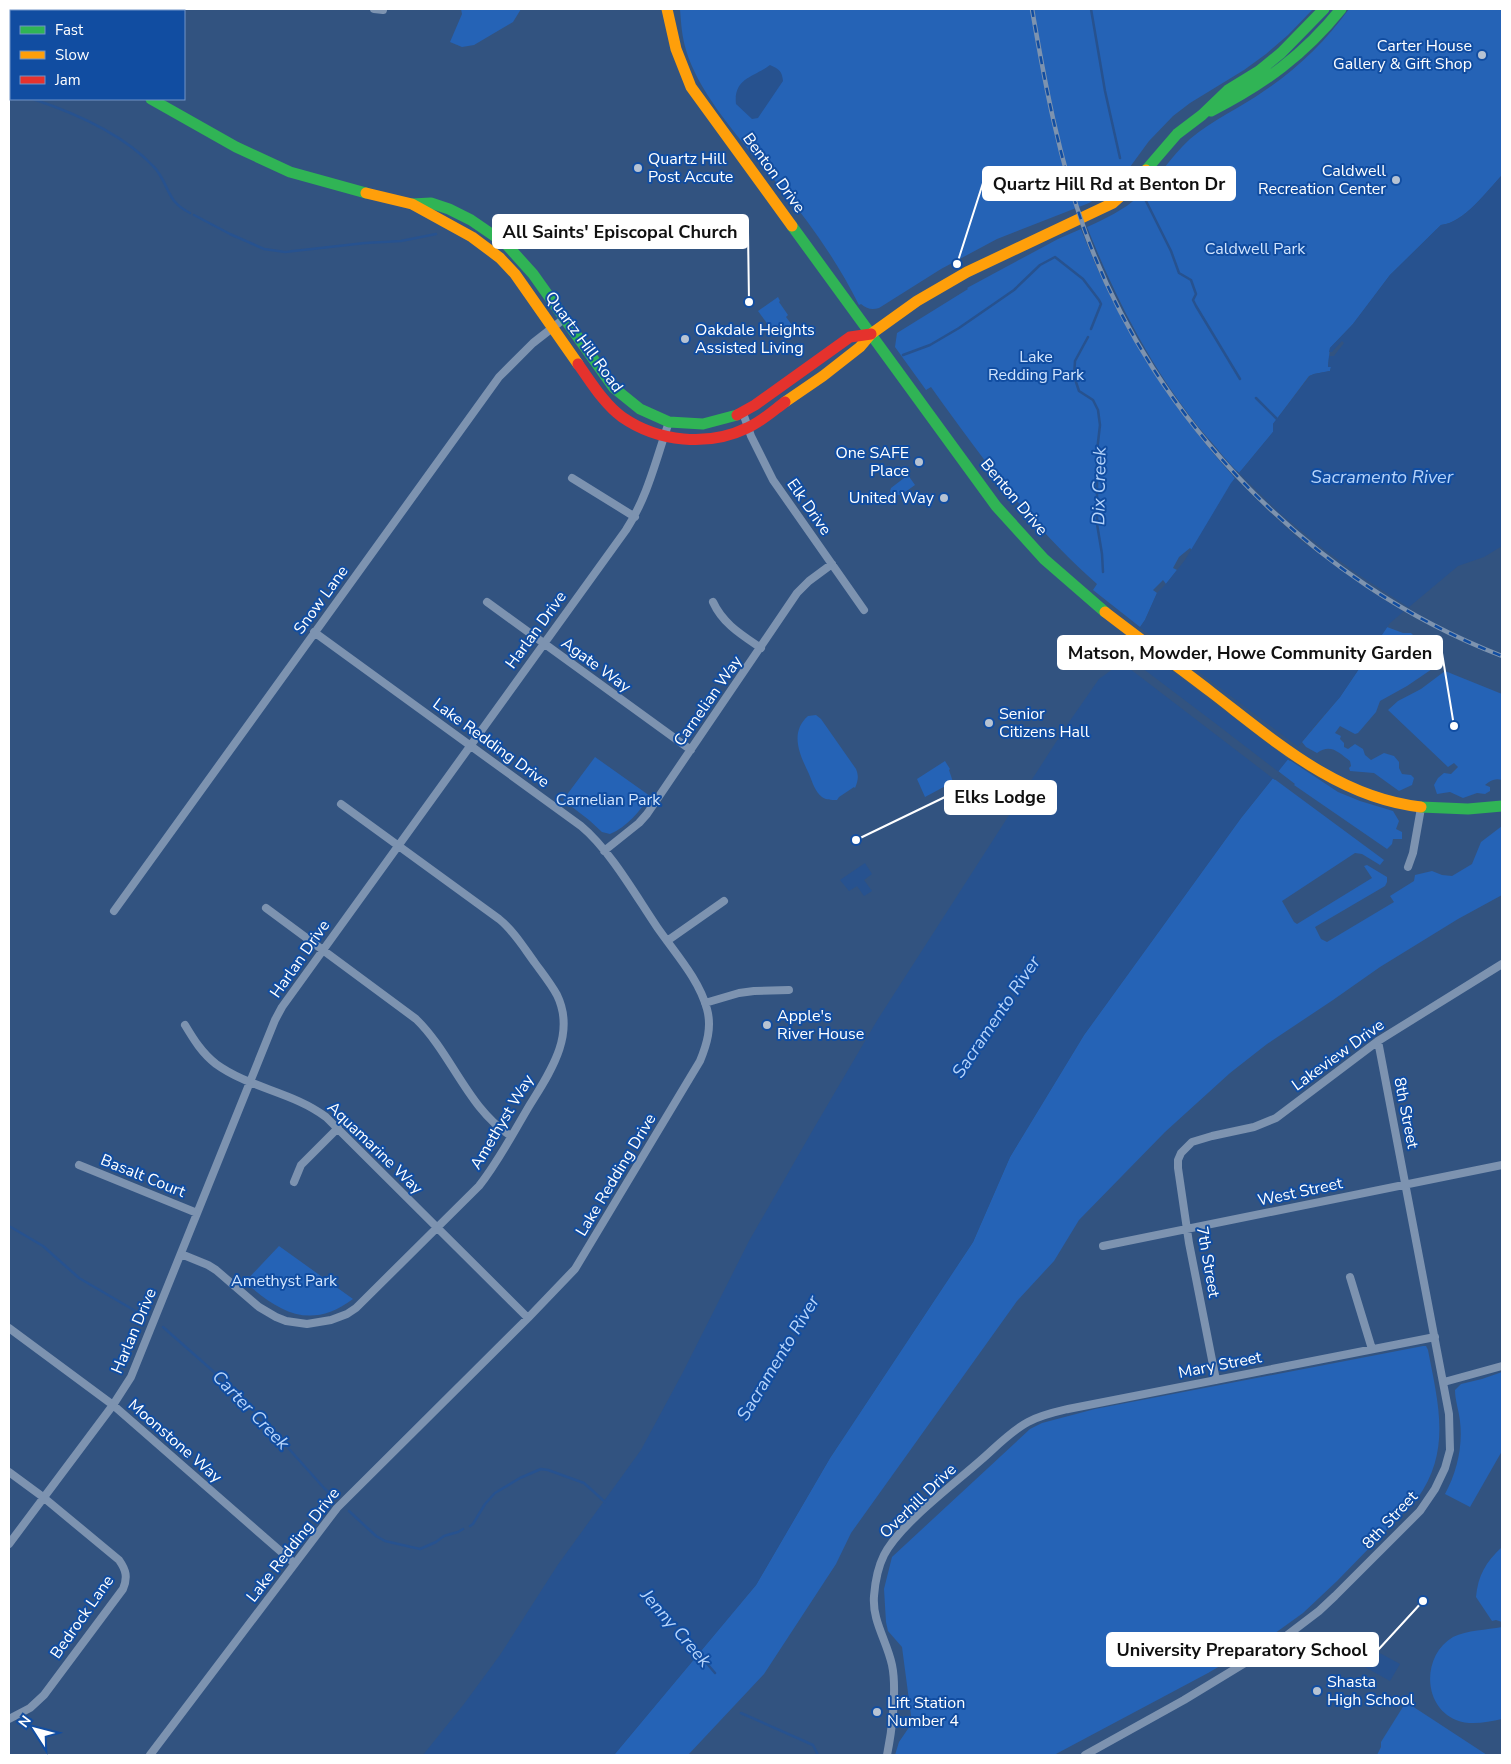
<svg xmlns="http://www.w3.org/2000/svg" width="1511" height="1764" font-family="'Nunito Sans',sans-serif">
	<rect width="100%" height="100%" fill="#325380"/>
	<path fill="#2563b6" d="M461,9H521L513,22L474,45L462,47L450,42L462,14Z
		M680,9H1313L1288,35L1266,54L1244,70L1190,103L1173,116L1149,141L1119,182L1110,190L1089,203L997,239L941,269L879,308C872,310 867,309 861,304L859,305C838,263 811,224 781,188C750,151 699,96 686,50C682,37 681,23 680,9Z
		M1349,9H1502V175C1487,191 1464,223 1441,225L1390,275L1353,324L1330,348L1328,367H1331L1330,371L1314,374L1309,376L1273,424V432L1239,473C1227,462 1217,448 1206,436C1154,374 1117,302 1087,227C1105,219 1124,210 1139,196C1158,179 1171,156 1190,139C1212,120 1240,108 1264,91C1297,69 1326,41 1349,9Z
		M1081,229C1117,322 1168,404 1235,478L1192,550L1190,548L1179,557L1173,568L1177,570L1166,584L1163,580L1153,590L1157,593L1145,620L1140,627L1093,590L1097,584C1032,527 981,457 931,387L926,390L895,347L897,333L968,289L967,288L1058,239Z
		M778,297L780,301L779,302L788,315L786,317L792,325L776,336L758,311Z
		M908,475L915,485L901,495H892L890,491L891,488Z
		M1387,627L1403,633H1411L1431,653L1435,667L1407,686L1380,701L1376,712L1358,733L1355,734L1340,726L1335,733L1341,736L1340,739L1344,743V747L1348,749L1355,744L1363,749L1365,755L1371,760L1384,753L1394,756L1399,762V768L1402,774L1411,775L1414,778L1412,785L1399,791L1374,773L1350,771L1349,768L1351,766L1350,761C1339,753 1331,743 1317,753L1306,747L1302,742L1340,697Z
		M1445,671L1502,694V780C1495,778 1491,780 1485,785L1490,787V791L1485,794L1477,793L1463,798L1450,792L1437,794L1434,785L1438,778L1444,773L1451,774L1458,767L1454,763L1448,767L1388,710L1398,701L1421,689Z
		M816,715L821,719L856,769C859,776 858,781 855,788L854,787L839,797L837,800C831,800 826,800 822,797C815,792 812,781 809,774C800,755 789,733 808,716Z
		M595,757L650,796C640,811 627,827 610,834L602,832L589,820L563,800Z
		M1288,759L1338,792L1360,801L1393,811L1399,821L1396,829L1402,832V839H1393L1392,844L1387,849L1294,785L1295,784L1278,771Z
		M945,761L950,769L949,770L953,782L925,797L917,779Z
		M1273,778L1384,860L1380,865L1362,854L1355,853L1282,901L1294,922L1297,924L1372,878L1364,866L1367,865L1387,877V882L1385,886L1315,927L1321,939L1327,942L1394,902L1390,896L1414,881L1415,875L1432,871L1442,875L1452,876L1472,864L1481,842L1502,826V895L1458,919L1380,967L1333,1000L1267,1044L1230,1073L1165,1132L1079,1220L1054,1261L1017,1301L851,1533L836,1564L764,1674L688,1755H614L756,1585L830,1458L973,1242L1010,1157L1084,1035L1241,818Z
		M279,1246L353,1299C310,1331 279,1312 245,1282Z
		M1423,1346H1426L1428,1350C1438,1403 1452,1451 1417,1499L1337,1581L1303,1613L1271,1636L1208,1673L1054,1755H895L899,1742L912,1723L902,1647L888,1631L886,1622L884,1589L892,1557L1030,1429L1042,1423L1095,1409Z
		M1502,1372V1451L1470,1507L1445,1494C1457,1472 1463,1446 1460,1421C1459,1411 1455,1400 1455,1390L1461,1384L1482,1379Z
		M1502,1547V1622L1496,1620L1492,1621L1476,1597C1478,1575 1486,1562 1502,1547Z
		M1502,1627V1719C1487,1722 1471,1726 1456,1720C1422,1706 1422,1655 1453,1637C1467,1630 1487,1630 1502,1627Z
		M1406,1702L1487,1755H1377L1381,1747V1742Z"/>
	<path fill="#27528f" d="M770,65C779,69 782,71 783,81L758,118L752,119L736,104C733,78 755,77 770,65Z
		M1502,175V546L1484,557L1458,566L1390,623L1340,697L1317,723L1241,818L1084,1035L1010,1157L973,1242L830,1458L756,1585L614,1755H423L464,1704L500,1655L557,1566L641,1450L682,1374L749,1241L814,1128L878,1019L1067,725L1099,679L1113,669L1145,620L1157,593L1165,585L1185,560L1231,483L1273,432V424L1310,376L1314,374L1330,371L1331,367H1328L1329,356H1334L1344,343L1342,341L1332,352H1329L1330,348L1353,324L1390,275L1441,225C1464,223 1487,191 1502,175Z
		M865,863L872,874L864,880L872,891L864,896L857,886L849,891L840,880Z
		M1374,1650L1400,1664L1390,1681L1365,1667Z"/>
	<path fill="#325380" d="M1237,471L1282,515L1321,547L1359,575L1411,609L1406,613L1375,594L1301,541L1269,512L1233,476Z
		M1138,626L1300,748L1290,761L1129,639Z
		M1121,652L1215,723L1280,773L1275,780L1117,659Z"/>
	<g fill="none" stroke-linecap="round" stroke-linejoin="round">
		<path stroke="#27528f" stroke-width="2.5" d="M1091,9L1105,91L1120,158
			M9,89L11,90
			M33,99C75,113 122,133 153,166C170,183 164,200 190,213
			M1144,197L1171,251L1179,273L1191,280L1196,294L1193,300L1196,306L1240,379
			M194,215L230,234L264,249L285,252L365,243L401,241L436,234
			M1088,337L1075,361L1074,376L1079,391L1093,400L1098,410L1100,425L1097,451V524L1102,554L1103,572
			M903,355L930,345L959,328L1014,290L1040,265L1055,257L1083,279L1099,300L1101,304L1091,329
			M1256,398L1277,419
			M9,1226L43,1246L79,1278L144,1316
			M163,1327L230,1386L264,1421L324,1488L334,1497
			M349,1511L376,1536L385,1541L420,1549L436,1542L444,1536L458,1532L463,1529
			M470,1526L473,1524L485,1504L495,1493L520,1478L541,1469L548,1470L584,1483L605,1502
			M698,1653L715,1673
			M741,1713L813,1745L818,1755"/>
		<path stroke="#7d93b0" stroke-width="8" d="M374,9L383,10
			M743,413L751,436L773,480L864,610
			M572,478L635,517
			M487,602L691,750
			M713,602C723,624 742,635 761,648
			M604,851L639,823L647,814L797,593L809,581L832,564
			M1408,867L1413,853L1421,808
			M266,908L416,1019C452,1054 468,1109 511,1136
			M114,911L499,377L533,343L565,318
			M667,941L724,901
			M705,1003L739,993L754,991L789,990
			M185,1025C194,1040 202,1053 216,1064C249,1088 293,1092 326,1117L528,1318
			M79,1165L197,1213
			M294,1182L301,1165L338,1128
			M1103,1246L1502,1165
			M181,1254L208,1265L216,1270L259,1307L276,1317L286,1321L307,1324L331,1320L347,1314L356,1308L479,1186C498,1162 512,1135 528,1108C548,1075 577,1036 557,995C551,984 543,974 535,963C524,948 514,931 499,919L341,804
			M1350,1277L1372,1349
			M9,1328L113,1405L294,1563
			M1216,1380L1189,1243L1178,1168V1160L1181,1153L1192,1142L1212,1136L1254,1127L1276,1118L1378,1041L1502,964
			M1444,1382L1502,1366
			M9,1472L43,1497L119,1560C126,1570 128,1577 123,1589L44,1695L30,1708L9,1719
			M9,1544L113,1405L131,1377L275,1020L282,1007L626,530C648,496 656,459 669,422
			M150,1755L337,1508L528,1318L575,1269L700,1061C707,1044 712,1027 707,1009C699,979 675,953 657,927C636,896 610,850 581,826L314,632
			M887,1755C892,1731 897,1689 892,1665C887,1641 872,1621 874,1596C875,1583 878,1567 884,1555C900,1524 954,1484 981,1460C996,1447 1011,1431 1028,1422C1041,1415 1055,1412 1068,1409L1435,1337
			M1085,1755L1184,1700L1273,1646L1319,1611L1335,1596L1420,1511L1435,1489L1445,1468L1450,1450L1449,1414L1378,1041"/>
		<path stroke="#30b455" stroke-width="11" d="M151,99L236,147L290,172L366,193
			M1211,111C1264,84 1304,55 1341,9
			M1146,170L1177,134L1202,115L1228,90L1259,71L1281,53L1324,9
			M412,204L431,203L449,209L471,220L506,244L533,274L614,388L640,409L669,422L703,424L737,415
			M792,226L996,506L1044,559L1105,612
			M1421,807L1468,809L1502,806"/>
		<path stroke="#ff9f0a" stroke-width="11" d="M667,9L676,49L691,87L792,226
			M9,23L11,25
			M366,193L412,204L472,237L500,258L515,274L578,364
			M785,402L823,376L860,347L871,334L917,301L967,272L1113,203L1131,187L1146,170
			M1105,612C1140,639 1176,665 1211,692C1275,741 1338,798 1421,807"/>
		<path stroke="#e5322d" stroke-width="11" d="M578,364C591,382 604,404 622,417C658,442 708,447 747,428C761,422 773,411 785,402
			M737,415L755,405L850,337L871,334"/>
		<defs>
			<path id="rail" d="M1032,9C1045,84 1059,159 1085,231C1154,422 1313,583 1502,656"/>
		</defs>
		<use href="#rail" stroke="#7d93af" stroke-width="4.5"/>
		<use href="#rail" stroke="#114da1" stroke-width="2.5" stroke-dasharray="8" stroke-linecap="butt"/>
	</g>
	<g fill="#b7c3d3" stroke="#114da1" stroke-width="2">
		<circle cx="1482" cy="55" r="5"/>
		<circle cx="638" cy="168" r="5"/>
		<circle cx="1396" cy="180" r="5"/>
		<circle cx="685" cy="339" r="5"/>
		<circle cx="919" cy="462" r="5"/>
		<circle cx="944" cy="498" r="5"/>
		<circle cx="989" cy="723" r="5"/>
		<circle cx="767" cy="1025" r="5"/>
		<circle cx="1317" cy="1691" r="5"/>
		<circle cx="877" cy="1712" r="5"/>
	</g>
	<g text-anchor="middle" dominant-baseline="central" stroke-width="4" stroke-linejoin="round" paint-order="stroke">
		<g font-size="16" fill="#fff" stroke="#114da1" text-anchor="start">
			<text x="1472" y="46" text-anchor="end">Carter House<tspan x="1472" dy="18">Gallery &amp; Gift Shop</tspan></text>
			<text x="648" y="159">Quartz Hill<tspan x="648" dy="18">Post Accute</tspan></text>
			<text x="1386" y="171" text-anchor="end">Caldwell<tspan x="1386" dy="18">Recreation Center</tspan></text>
			<text x="695" y="330">Oakdale Heights<tspan x="695" dy="18">Assisted Living</tspan></text>
			<text x="909" y="453" text-anchor="end">One SAFE<tspan x="909" dy="18">Place</tspan></text>
			<text x="934" y="498" text-anchor="end">United Way</text>
			<text x="999" y="714">Senior<tspan x="999" dy="18">Citizens Hall</tspan></text>
			<text x="777" y="1016">Apple's<tspan x="777" dy="18">River House</tspan></text>
			<text x="1327" y="1682">Shasta<tspan x="1327" dy="18">High School</tspan></text>
			<text x="887" y="1703">Lift Station<tspan x="887" dy="18">Number 4</tspan></text>
		</g>
		<g font-size="16" fill="#fff" stroke="#114da1">
			<text transform="translate(774 173) rotate(54)">Benton Drive</text>
			<text transform="translate(584 342) rotate(54)">Quartz Hill Road</text>
			<text transform="translate(1014 497) rotate(50)">Benton Drive</text>
			<text transform="translate(809 507) rotate(55)">Elk Drive</text>
			<text transform="translate(321 600) rotate(-54)">Snow Lane</text>
			<text transform="translate(536 630) rotate(-54)">Harlan Drive</text>
			<text transform="translate(596 665) rotate(36)">Agate Way</text>
			<text transform="translate(708 701) rotate(-55)">Carnelian Way</text>
			<text transform="translate(491 743) rotate(36)">Lake Redding Drive</text>
			<text transform="translate(300 959) rotate(-55)">Harlan Drive</text>
			<text transform="translate(1338 1055) rotate(-36)">Lakeview Drive</text>
			<text transform="translate(1406 1113) rotate(79)">8th Street</text>
			<text transform="translate(502 1122) rotate(-59)">Amethyst Way</text>
			<text transform="translate(375 1148) rotate(44)">Aquamarine Way</text>
			<text transform="translate(616 1175) rotate(-59)">Lake Redding Drive</text>
			<text transform="translate(143 1176) rotate(22)">Basalt Court</text>
			<text transform="translate(1300 1192) rotate(-12)">West Street</text>
			<text transform="translate(1208 1262) rotate(80)">7th Street</text>
			<text transform="translate(134 1331) rotate(-67)">Harlan Drive</text>
			<text transform="translate(1220 1365) rotate(-11)">Mary Street</text>
			<text transform="translate(175 1441) rotate(41)">Moonstone Way</text>
			<text transform="translate(918 1501) rotate(-44)">Overhill Drive</text>
			<text transform="translate(1390 1520) rotate(-47)">8th Street</text>
			<text transform="translate(293 1545) rotate(-52)">Lake Redding Drive</text>
			<text transform="translate(82 1617) rotate(-55)">Bedrock Lane</text>
		</g>
		<g font-size="16" fill="#d2e5fe" stroke="#114da1">
			<text x="1255" y="249">Caldwell Park</text>
			<text x="1036" y="357">Lake<tspan x="1036" dy="18">Redding Park</tspan></text>
			<text x="608" y="800">Carnelian Park</text>
			<text x="284" y="1281">Amethyst Park</text>
		</g>
		<g font-size="18" font-style="italic" fill="#b6d4fb" stroke="#114da1">
			<text x="1382" y="477">Sacramento River</text>
			<text transform="translate(1099 486) rotate(-89)">Dix Creek</text>
			<text transform="translate(996 1017) rotate(-56)">Sacramento River</text>
			<text transform="translate(778 1358) rotate(-59)">Sacramento River</text>
			<text transform="translate(251 1410) rotate(46)">Carter Creek</text>
			<text transform="translate(676 1628) rotate(49)">Jenny Creek</text>
		</g>
	</g>
	<path fill="none" stroke="#fff" stroke-width="2" d="M957 264L983 183M749 302L748 232M1454 726L1442 653M856 840L945 797M1423 1601L1378 1650"/>
	<g fill="#fff" stroke="#114da1" stroke-width="2">
		<circle cx="957" cy="264" r="5"/>
		<circle cx="749" cy="302" r="5"/>
		<circle cx="1454" cy="726" r="5"/>
		<circle cx="856" cy="840" r="5"/>
		<circle cx="1423" cy="1601" r="5"/>
	</g>
	<g fill="#fff" stroke="#fff" stroke-width="2">
		<rect x="983" y="167" width="252" height="33" rx="5"/>
		<rect x="493" y="215" width="255" height="33" rx="5"/>
		<rect x="1058" y="636" width="384" height="33" rx="5"/>
		<rect x="945" y="781" width="111" height="33" rx="5"/>
		<rect x="1107" y="1633" width="271" height="33" rx="5"/>
	</g>
	<g font-size="18" text-anchor="middle" font-weight="bold" fill="#111">
		<text x="1109" y="190">Quartz Hill Rd at Benton Dr</text>
		<text x="620" y="238">All Saints' Episcopal Church</text>
		<text x="1250" y="659">Matson, Mowder, Howe Community Garden</text>
		<text x="1000" y="803">Elks Lodge</text>
		<text x="1242" y="1656">University Preparatory School</text>
	</g>
	<rect width="1511" height="1764" fill="none" stroke="#ffffff" stroke-width="20"/>
	<rect x="10" y="10" width="175" height="90" fill="#114da1" stroke="#7094c7"/>
	<rect x="20" y="26" width="25" height="8" fill="#30b455" stroke="#7094c7"/>
	<text x="55" y="35" font-size="15" fill="#ffffff">Fast</text>
	<rect x="20" y="51" width="25" height="8" fill="#ff9f0a" stroke="#7094c7"/>
	<text x="55" y="60" font-size="15" fill="#ffffff">Slow</text>
	<rect x="20" y="76" width="25" height="8" fill="#e5322d" stroke="#7094c7"/>
	<text x="55" y="85" font-size="15" fill="#ffffff">Jam</text>
	<g transform="translate(35 1729) rotate(306)" stroke="#114da1" stroke-width="4" paint-order="stroke">
	<path d="M0-4L9 19L0 12L-9 19Z" fill="#ffffff"/>
	<text y="-8" font-size="14" font-weight="bold" text-anchor="middle" fill="#ffffff">N</text>
	</g>
</svg>
